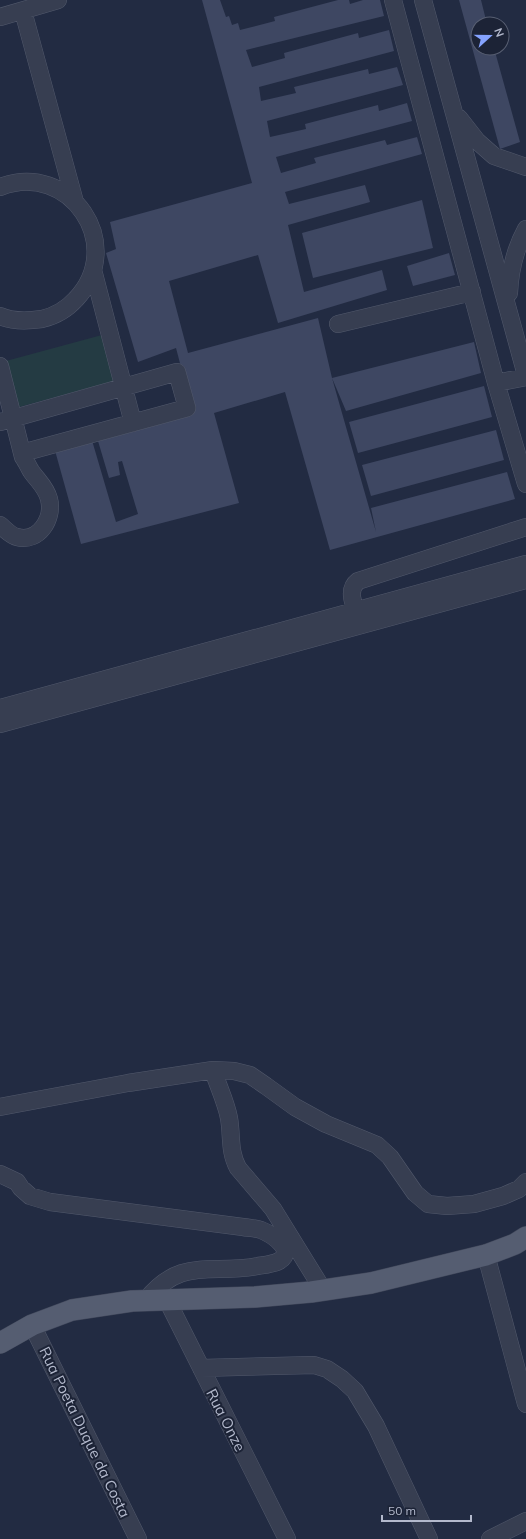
<svg xmlns="http://www.w3.org/2000/svg" width="526" height="1539" font-family="Mulish,sans-serif">
	<rect width="100%" height="100%" fill="#222b42"/>
	<path fill="#243b43" d="M102,335L115,381L19,407L6,361Z"/>
	<path fill="#3e4762" d="M202,0H220L226,17L229,16L232,25L238,23L240,30L275,21L274,17L338,0H349L350,4L363,0H380L384,16L246,50L252,67L285,58L284,53L358,33L359,38L389,30L394,51L259,87L261,101L296,93L294,87L368,69L369,74L397,67L403,85L267,121L270,137L306,129L305,124L378,105L379,111L407,103L412,121L276,157L281,173L316,163L314,158L385,140L387,145L417,137L422,154L285,192L289,204L365,185L370,202L288,225L304,292L382,270L387,290L278,323L258,255L169,281L188,353L318,318L332,378L376,532L371,508L507,472L515,499L330,550L285,392L214,413L239,503L81,544L54,447L91,437L116,522L138,514L122,461L118,462L120,475L109,478L98,441L192,409L176,348L138,362L106,253L116,249L110,222L252,183Z
		M459,0H481L487,24H478V48H494L520,142L500,149Z
		M422,200L433,248L313,278L302,233Z
		M449,253L455,275L413,286L407,266Z
		M474,342L481,373L346,411L332,378Z
		M484,386L492,417L358,453L349,422Z
		M496,430L504,460L371,496L362,465Z"/>
	<g fill="none" stroke-linecap="round" stroke-linejoin="round">
		<defs>
			<path id="minor" d="M393,0L496,383L526,484
				M423,0L526,375
				M23,11L75,202
				M0,17L58,0
				M459,118L477,141L494,156L526,167
				M0,187C70,160 127,245 76,299C67,309 55,316 42,319C28,321 13,322 0,316
				M93,270L133,423
				M509,293C510,271 515,249 526,229
				M338,324L472,292
				M0,366L23,457C26,461 28,466 31,471C37,480 46,487 49,499C54,518 39,543 17,537C11,536 5,529 0,525
				M496,383L526,377
				M0,422L177,372L187,408L22,453
				M361,622C356,610 345,591 358,581L526,527
				M0,708L526,564
				M0,724L526,580
				M213,1070L234,1071L250,1075L266,1086L295,1107L326,1124L377,1145L390,1157L415,1193L428,1204L447,1206L474,1204L503,1196L519,1189L526,1182
				M0,1107L128,1083L213,1070C218,1086 226,1102 229,1118C232,1135 229,1152 238,1168L273,1209L323,1290
				M0,1174L17,1182L21,1188L30,1196L50,1202L243,1227C249,1228 255,1228 261,1230C271,1234 297,1250 279,1261C274,1264 264,1265 258,1266C212,1275 181,1256 146,1300
				M486,1255L526,1404
				M167,1300L287,1539
				M32,1325L138,1539
				M201,1368L314,1365L327,1369L342,1379L355,1391L376,1426L429,1539
				M490,1539L526,1521"/>
			<path id="major" d="M0,1343L32,1325L72,1310L132,1301L255,1297L311,1292L371,1283L486,1255L515,1244L526,1237"/>
		</defs>
		<use href="#minor" stroke="#52596c" stroke-width="18"/>
		<use href="#major" stroke="#40475a" stroke-width="22"/>
		<use href="#minor" stroke="#373e51" stroke-width="17"/>
		<use href="#major" stroke="#555d71" stroke-width="21"/>
	</g>
	<g text-anchor="middle" dominant-baseline="central" stroke-width="4" stroke-linejoin="round" paint-order="stroke">
		<g font-size="15" fill="#b3b9cc" stroke="#1c2336">
			<text transform="translate(226 1420) rotate(63)">Rua Onze</text>
			<text transform="translate(85 1432) rotate(64)">Rua Poeta Duque da Costa</text>
		</g>
	</g>
	<g transform="translate(490 36) rotate(69)"><circle r="19" fill="#1c2336" stroke="#585f72"/>
	<path d="M0-3L7 15L0 10L-7 15Z" fill="#85a3ff"/>
	<text y="-6" font-size="11" font-weight="bold" text-anchor="middle" fill="#b3b9cc">N</text>
	</g>
	<path d="M382 1515v6h89v-6" fill="none" stroke="#b3b9cc" stroke-width="2"/>
	<text x="388" y="1515" font-size="12" fill="#b3b9cc" stroke="#1c2336" stroke-width="3" paint-order="stroke">50 m</text>
</svg>
